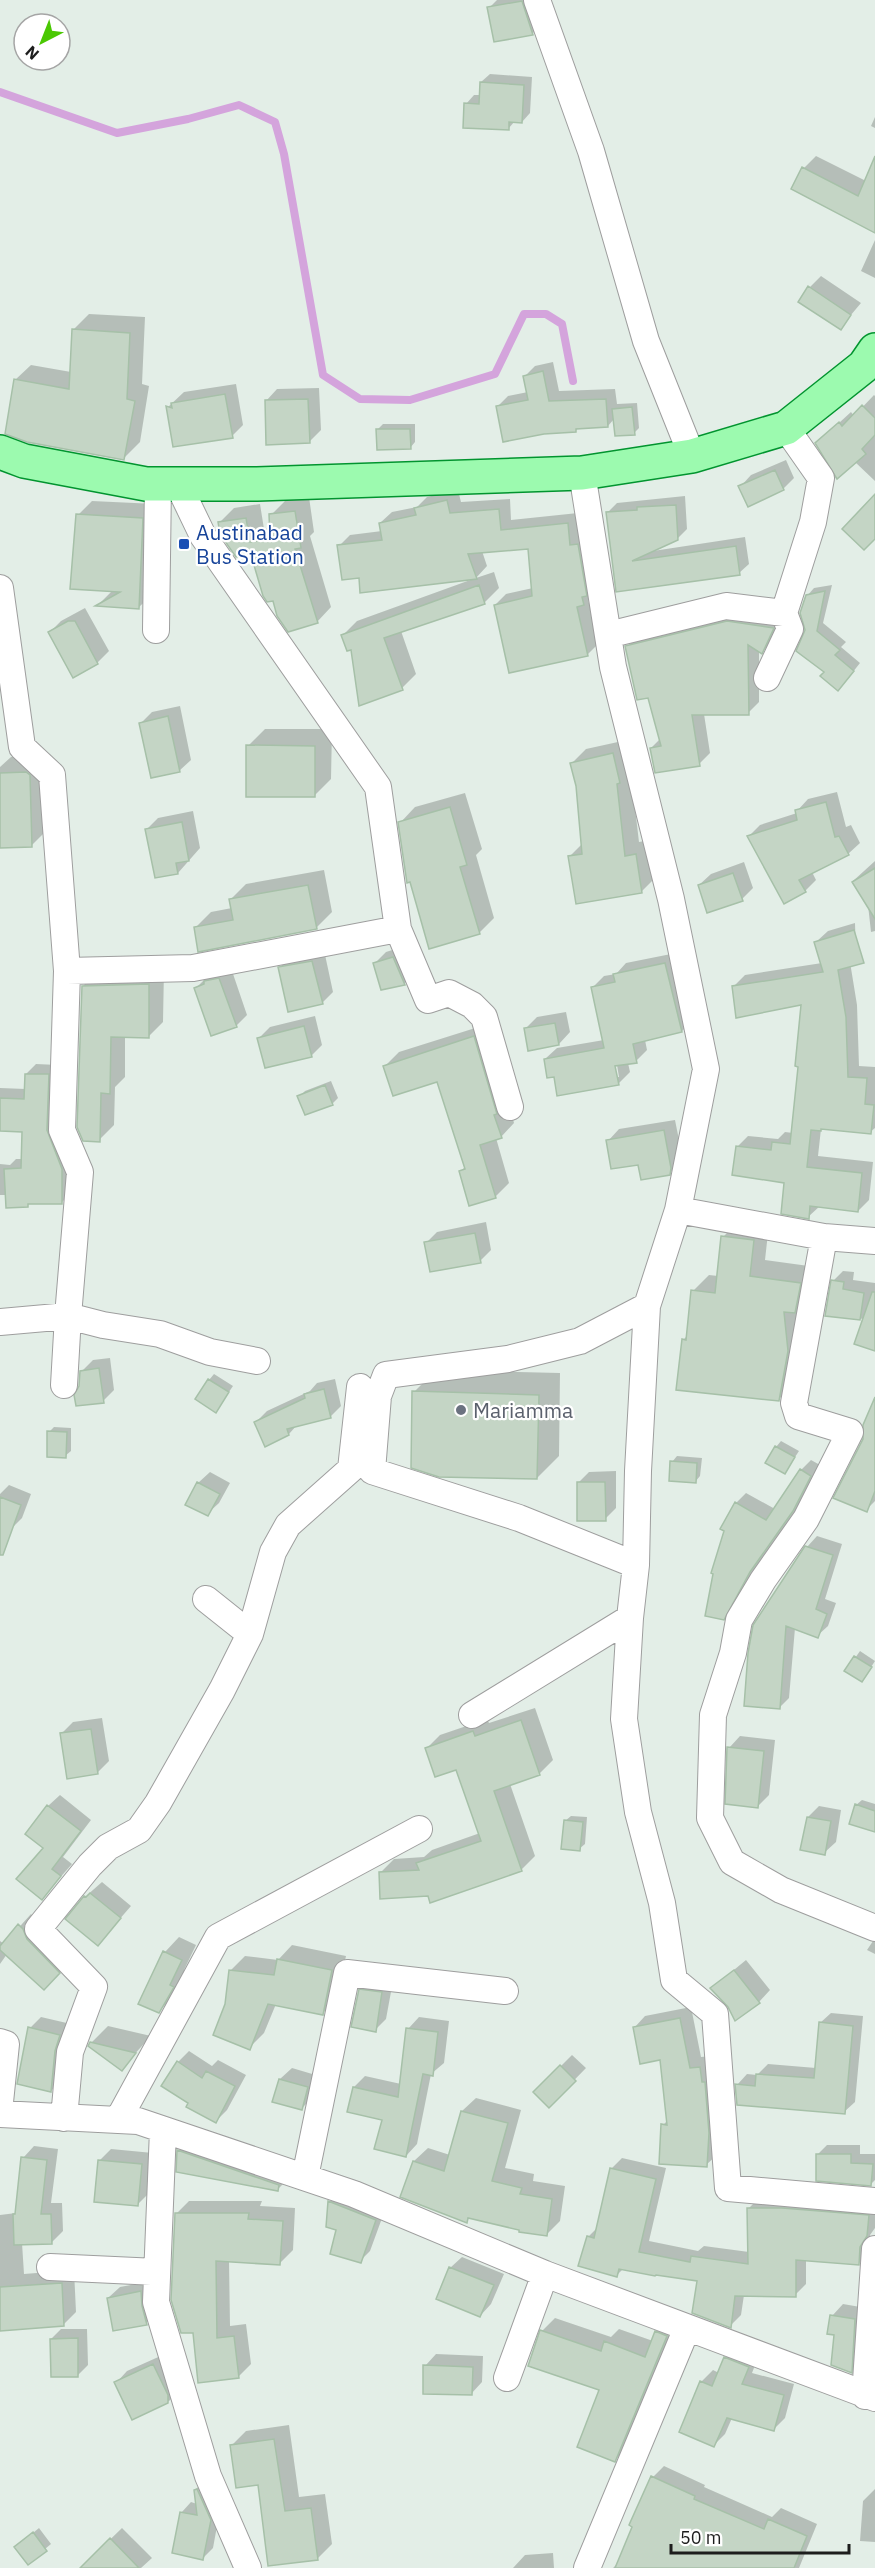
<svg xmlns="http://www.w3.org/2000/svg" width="875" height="2568" font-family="'IBM Plex Sans',sans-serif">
	<rect width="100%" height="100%" fill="#e3eee7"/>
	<path fill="#0003" fill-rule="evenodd" d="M497,0H537L544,22L533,33L495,40L489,8Z
		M490,74L532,77L530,113L522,122L515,121L508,129L466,104L474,95H481V82Z
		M875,117V128L871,126Z
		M816,156L866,181L875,160V231L804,168Z
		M875,240V278L861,271Z
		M821,276L861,303L840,328L810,287Z
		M89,314L145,317L142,384L149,386L140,442L124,458L15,380L31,365L71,372L73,330Z
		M553,362L559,391L615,389L617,404L637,403L639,428L634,433L614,419L608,426L578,428L575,431L498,406L508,396L528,392L525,376L535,366Z
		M236,384L243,425L232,436L168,407L184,392Z
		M319,388L321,430L310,441L266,401L277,389Z
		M874,395L875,396V481L855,462L817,443L851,412L854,416Z
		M383,424H415V442L410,448L378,429Z
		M786,460L794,478L783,489L740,487L751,475Z
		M458,490L461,502L510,499L511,520L578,513L594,593L588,599L598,644L587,655L495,605L506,594L533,588L529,547L482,551L487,566L476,578L494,572L499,588L485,602L401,631L416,674L402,688L353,648L343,635L357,621L473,579L360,576L339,546L350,535L382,531L380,523L392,512L417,507L427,497Z
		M685,496L687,529L677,539L653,551L745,537L749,564L739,573L617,590L607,513L617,503Z
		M309,497L314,532L310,536L331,607L317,622L274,599L252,553L220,522L234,508L260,504L264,529L271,528V515L285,501Z
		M92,501L156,504L153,594L139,607L98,605L113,590L78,515Z
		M832,585L823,623L846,642L841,647L860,663L845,682L826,671L807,630V596L814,588Z
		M85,608L109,651L98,662L74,676L50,632L61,621Z
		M739,611L783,616L773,641L762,652L759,650V702L748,713L704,714L710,753L699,764L651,748L660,739L649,696L627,647L638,636Z
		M180,706L191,760L179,771L141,723L152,712Z
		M265,729H332L331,779L314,796L248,746Z
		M627,740L639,842L650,840L656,877L642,891L577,902L569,857L583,843L577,786L572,763L586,749Z
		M44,755L48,829L31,846L0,847V767L11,757Z
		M837,792L846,827L851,825L860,843L848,854L812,872L816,880L805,891L749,836L760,825L797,813V811L808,799Z
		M465,793L482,849L476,855L494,918L479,933L400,823L415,807Z
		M193,811L200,848L178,873L147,829L158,818Z
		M875,861V931L871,932L868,905L853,881Z
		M744,862L753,888L742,899L699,885L711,874Z
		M324,870L332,912L316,928H195L211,912L232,908L230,900L246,884Z
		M855,923L856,956L850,962L857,1005L859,1066L875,1067V1128L870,1132L821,1129L818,1156L873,1162L869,1200L858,1211L820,1206L808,1217L786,1181L737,1147L748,1136L778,1139L785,1132L793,1133L800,1065L803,1004L734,986L745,975L822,963L816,942L828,931Z
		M405,946L416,972L405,983L382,989L375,963L386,952Z
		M324,950L333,992L322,1003L279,968L291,956Z
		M676,953L693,1020L682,1031L645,1040L647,1050L636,1061L628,1063L630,1072L618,1084L555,1075L545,1059L557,1048L604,1040L593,987L604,976L616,974L626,963ZM613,1059H616L619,1077H616Z
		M231,968L247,1015L236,1026L196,988L207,977Z
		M164,970L163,1022L148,1037L125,1036V1077L115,1087L114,1125L99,1140L83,986L98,971Z
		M566,1012L570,1032L559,1044L525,1029L537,1017Z
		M315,1016L322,1045L311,1056L259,1038L270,1027Z
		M488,1024L514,1123L501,1137L496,1138L509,1183L495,1197L460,1172L466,1166L438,1080L385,1066L399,1052Z
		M36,1064L58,1065L72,1192L62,1202H31L27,1205L7,1195H0V1164L10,1165L16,1159H23L24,1131L0,1130V1088L26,1089V1074Z
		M331,1081L338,1098L333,1103L306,1114L299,1097L305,1091Z
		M675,1120L682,1155L680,1162L669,1174L640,1163L608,1141L619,1129Z
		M739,1221L769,1224L765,1260L816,1267L795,1383L779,1399L683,1340L688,1335L693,1291L709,1275L718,1276L723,1237Z
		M486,1222L491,1250L480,1261L426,1243L437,1232Z
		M843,1271L854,1272L853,1280L875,1283V1350L864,1319L827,1315L833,1281Z
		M110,1358L114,1390L103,1401L81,1372L93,1360Z
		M436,1370L560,1373L559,1456L537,1478L414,1392Z
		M214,1374L233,1386L216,1411L209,1380Z
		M335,1379L341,1406L330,1417L297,1425L289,1434L266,1445L255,1423L267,1411L310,1391L317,1383Z
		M875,1409V1501L866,1510L865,1439Z
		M54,1427L71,1428V1451L65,1456L49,1432Z
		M781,1441L799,1451L785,1472L776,1447Z
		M677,1456L702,1458L700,1476L695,1482L672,1462Z
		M811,1460L820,1465L803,1500L760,1561L733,1608L723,1618L736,1503L746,1493L775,1509L802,1469Z
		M616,1471V1508L605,1519L578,1483L589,1472Z
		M210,1472L230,1483L219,1503L207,1514L198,1483Z
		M9,1485L31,1494L22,1518L11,1529L0,1525V1494Z
		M817,1536L842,1544L825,1599L836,1603L828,1626L817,1636L795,1628L789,1698L779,1708L746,1705L807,1547Z
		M860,1651L875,1661L862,1681L846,1671Z
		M535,1708L553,1760L539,1774L510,1784L535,1856L521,1870L429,1895L380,1873L394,1859L424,1857L432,1850L480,1833L457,1768L427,1748L440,1735L487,1719L489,1723Z
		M102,1718L109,1761L97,1773L61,1734L73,1722Z
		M740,1736L775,1740L769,1795L758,1806L729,1748Z
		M60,1795L91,1820L63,1857L72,1864L42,1898L48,1806Z
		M862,1800L875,1804V1826L856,1805Z
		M819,1806L841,1810L836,1842L824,1853L808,1817Z
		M571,1816L587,1817L585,1844L579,1849L565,1821Z
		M102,1882L131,1906L98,1944L85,1897Z
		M31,1914L70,1961L55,1977L7,1954L0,1964V1941L4,1944Z
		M179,1937L196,1945L184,1970L187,1972L174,1996L159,2011L140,2003L165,1952Z
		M875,1938V1954L867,1950Z
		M292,1945L346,1956L337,1998L323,2013L276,2004L264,2033L249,2048L227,2004L230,1971L245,1956L278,1960Z
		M746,1960L770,1990L759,2002L729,2006L712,1988Z
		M372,1979L393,1981L386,2019L375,2030L360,1990Z
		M691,2007L701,2057L711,2056L718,2154L706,2165L663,2125L668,2120L661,2059L634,2028L645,2016Z
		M831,2013L863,2016L855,2102L844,2112L737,2085L747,2074L757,2075L768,2064L816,2068L820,2023Z
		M41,2017L71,2024L62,2080L51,2091L30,2028Z
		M419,2017L449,2021L444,2063L431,2074L417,2144L406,2156L383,2119L354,2087L365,2076L401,2084L408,2029Z
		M108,2026L151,2036L121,2069L91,2043Z
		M189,2051L212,2066L218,2060L246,2075L227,2110L216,2121L178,2062Z
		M572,2055L586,2068L549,2106L535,2092Z
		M292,2068L319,2076L313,2097L302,2108L280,2079Z
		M476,2098L521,2110L505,2168L534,2174L533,2181L565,2186L560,2221L546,2235L471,2217L466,2221L414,2161L428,2148L450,2155L462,2111Z
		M190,2140L289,2178L277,2190L179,2151Z
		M827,2145H860V2154H875V2180L871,2184L817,2155Z
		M34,2146L58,2149L51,2203H62L63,2231L51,2243H22L24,2274L74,2270L76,2312L63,2325L0,2329V2215L16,2213L23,2158Z
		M111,2149L153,2153L149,2193L138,2204L100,2160Z
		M622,2158L666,2168L649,2241L698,2251L704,2246L749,2252L748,2209L759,2198L875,2205V2228L870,2235L869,2253L858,2264L806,2259V2284L795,2295H744L741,2315L730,2326L699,2280L624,2268L616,2276L588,2237L598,2227L611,2169Z
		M339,2192L385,2210L370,2251L360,2261L338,2229L330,2202Z
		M189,2201H262L260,2206L295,2208L293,2250L280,2263L229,2260L230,2326L246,2324L251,2364L238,2377L194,2332L176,2214Z
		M462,2257L504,2274L491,2304L480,2316L450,2268Z
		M152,2281L158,2312L146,2323L108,2298L120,2287Z
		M843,2304L866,2308L862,2360L851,2371L836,2334L832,2316Z
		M555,2318L611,2337L619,2329L653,2341L656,2332L669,2319L680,2323L628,2447L615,2460L601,2389L542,2331Z
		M61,2329H87L88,2365L78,2375L51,2339Z
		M737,2347L759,2355L752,2373L794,2384L785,2418L774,2429L732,2418L725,2434L714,2445L701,2382L713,2370L719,2373L726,2358Z
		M165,2354L181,2389L169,2401L132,2418L116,2383L127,2371Z
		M436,2354L483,2356L482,2382L471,2394L425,2366Z
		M289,2425L299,2497L325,2494L332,2544L317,2559L231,2446L246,2431Z
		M664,2466L705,2485L704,2487L772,2517L781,2508L817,2524L799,2568H613L618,2563L653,2477Z
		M205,2480L220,2510L213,2548L203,2558L181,2513L191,2502L197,2504L195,2490Z
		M875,2489V2542L860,2541L863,2501Z
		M39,2528L51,2544L28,2563L16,2547Z
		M122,2528L152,2558L141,2568H95L88,2561Z
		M553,2553L554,2568H513L525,2555Z"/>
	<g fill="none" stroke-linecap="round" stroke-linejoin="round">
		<path stroke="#d4a4dc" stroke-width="8" d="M0,92L117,133L188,119L239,105L275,122L284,154L323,375L360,399L410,400L495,374L524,314H546L562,324L573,381"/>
	</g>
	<path fill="#c4d5c5" stroke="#a6c0a8" stroke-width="1.5" d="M522,1L533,35L494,42L487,7Z
		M480,82L524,85L522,123L509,122V130L463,128L464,103L479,104Z
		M875,156V233L791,189L802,167L858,196Z
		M808,286L851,315L841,330L798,302Z
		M72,329L130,333L127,399L135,401L124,460L27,442L5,434L14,379L69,389Z
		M543,371L549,401L606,399L608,427L576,429V432L544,434L503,442L496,406L528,400L523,376Z
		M225,394L233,438L173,447L166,406L172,408L171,403Z
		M308,399L310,443L266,445L265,400Z
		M862,405L875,418V435L862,449L866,454L837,479L815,443L839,422L842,426Z
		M632,407L635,435L615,436L612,409Z
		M376,429H410L411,449L377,450Z
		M775,470L784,490L748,507L738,486Z
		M875,494V539L864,550L842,529Z
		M447,500L450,513L499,509L501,530L568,523L570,545L578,544L587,596L582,597L584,605L577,607L588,656L509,673L494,605L532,596L528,549L468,554L477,579L360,593L359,578L342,580L337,545L382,540L379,523L416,515L414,508Z
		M676,505L678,540L632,561L736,546L740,575L616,592L606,512L637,510V507Z
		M295,511L301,548L295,549L318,623L288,632L277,616L273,601L267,602L263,596L251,555L236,557L220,534L218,522L246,518L250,542L270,540L269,514Z
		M76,514L143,518L139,609L95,606L120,592L70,589Z
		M479,585L485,604L384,638L403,690L359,706L351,650L347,651L341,635Z
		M825,591L817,631L840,650L835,655L854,671L838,691L820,676L824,672L796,651L805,630L800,613L806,595Z
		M68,621H75L98,664L73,678L48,632Z
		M727,621L774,628L762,654L748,645L749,715H692L700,766L655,773L650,748L661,746L648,698L637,700L625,646Z
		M168,716L180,772L151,778L139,723Z
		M246,745L315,746V797H246Z
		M613,753L620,783L617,784L625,856L636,854L642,893L576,904L568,856L582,854L576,786L570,763Z
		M26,772L30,775L32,847L0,848V773Z
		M826,802L835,837L839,836L849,855L799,880L806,892L784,904L747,836L797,820L795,810Z
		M450,807L467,865L460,867L480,934L429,949L410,882L407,883L398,822Z
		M182,822L189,861L176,863L178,874L155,878L145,829Z
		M875,868V919L852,882Z
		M733,873L743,901L707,913L698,885Z
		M308,885L317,929L198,952L194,927L233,920L229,899Z
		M854,930L864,963L838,970L846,1017L848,1077L867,1078L865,1104L874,1105L871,1134L821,1129V1131L811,1130L807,1167L862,1173L858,1212L810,1206L809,1219L781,1214L784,1183L732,1175L736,1146L771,1150L772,1142L790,1144L798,1067L795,1066L801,1005L736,1018L732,986L823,972L814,942Z
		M393,957L405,985L381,990L373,963Z
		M312,961L323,1004L288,1012L278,967Z
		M665,963L682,1032L633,1044L637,1063L615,1066L619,1085L557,1096L554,1077L547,1078L544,1059L604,1048L591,987L615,982L613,974Z
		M219,978L237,1027L211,1036L194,988L204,984V981Z
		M149,984V1038L111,1037L110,1094L101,1093L100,1142L83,1141L77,1127L82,986Z
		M555,1023L559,1045L528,1051L524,1028Z
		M304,1026L312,1057L265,1068L257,1038Z
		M474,1036L497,1114L494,1115L502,1138L480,1145L496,1198L469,1206L459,1171L465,1169L437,1082L393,1096L383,1066Z
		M25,1074H49L47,1130L62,1169V1204H28V1207L6,1208L4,1169L21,1168L22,1132L0,1131V1098L24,1099Z
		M325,1085L333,1105L305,1115L297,1096Z
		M664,1130L671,1168L670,1175L641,1180L638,1165L611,1169L606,1140Z
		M475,1233L481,1263L430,1272L424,1242Z
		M721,1236L754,1240L750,1276L801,1283L795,1313L784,1312L788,1351L779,1401L676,1390L682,1339L686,1340L691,1290L715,1293Z
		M831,1280L844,1282L843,1289L864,1293L860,1320L825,1316Z
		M872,1292H875V1351L854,1344Z
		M99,1368L104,1403L76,1406L74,1395L79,1386L80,1371Z
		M208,1379L229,1392L216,1413L195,1399Z
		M324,1389L331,1418L287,1429L289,1435L265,1447L254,1422L305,1398L304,1394Z
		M412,1391L539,1395L537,1479L439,1477L411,1468Z
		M875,1397V1491L867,1512L833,1498L863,1439V1425Z
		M47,1431L67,1432L66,1458L47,1457Z
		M775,1446L795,1457L785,1474L765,1463Z
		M670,1461L697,1463L696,1483L669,1481Z
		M800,1469L811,1476L793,1511L750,1572L724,1620L705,1616L713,1574L711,1573L724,1531L720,1529L735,1502L766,1520Z
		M197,1482L220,1494L208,1516L185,1505Z
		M577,1482H605L606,1521H577Z
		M0,1497L21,1505L3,1555H0Z
		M805,1546L833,1555L816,1609L827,1614L818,1638L786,1626L780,1709L744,1706L748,1653L753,1625Z
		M854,1656L872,1667L862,1682L844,1671Z
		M521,1720L540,1775L494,1791L522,1871L430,1903L428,1896L380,1899L379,1872L419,1870L416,1863L481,1841L456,1770L435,1777L425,1748L473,1731L475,1736Z
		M91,1729L98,1774L67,1779L60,1733Z
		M727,1747L764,1751L758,1808L725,1804Z
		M855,1804L875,1811V1832L849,1824Z
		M47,1805L81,1831L52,1869L61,1876L42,1900L16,1879L43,1848L25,1834Z
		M807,1817L831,1821L825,1855L800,1850Z
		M564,1820L583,1822L580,1851L561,1849Z
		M90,1893L121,1918L98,1946L65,1919L84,1896L86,1897Z
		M18,1924L23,1929L27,1939L60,1973L44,1990L0,1950V1946Z
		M163,1951L182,1960L170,1985L174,1987L159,2013L138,2004Z
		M277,1959L332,1970L323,2015L268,2004L250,2050L213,2035L225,2004L229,1970L274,1975Z
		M734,1970L760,2003L735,2021L728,2007L710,1988Z
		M359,1989L382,1992L376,2032L351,2027Z
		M680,2018L690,2068L700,2067L702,2082H705L709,2133L707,2167L659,2164L661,2124L667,2125L660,2060L640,2064L633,2027Z
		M819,2022L853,2026L845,2114L737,2105L735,2084L755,2086L756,2074L814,2078Z
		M28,2027L60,2035L55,2051L51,2092L17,2084Z
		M406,2028L438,2032L433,2076L423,2074L406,2157L374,2149L382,2120L347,2112L353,2087L398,2097Z
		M90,2042L136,2053L122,2071L88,2046Z
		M177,2061L202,2078L206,2071L235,2086L216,2123L186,2107L188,2103L161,2086Z
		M560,2065L576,2081L549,2108L533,2092Z
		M279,2079L308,2087L302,2110L272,2102Z
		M461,2111L508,2123L492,2181L522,2188L520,2194L552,2199L547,2236L519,2232V2230L468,2218L467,2223L400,2197L413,2161L444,2171Z
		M177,2150L279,2185L278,2191L176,2172Z
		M816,2154H851V2163L873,2164L871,2186L816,2181Z
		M21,2157L47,2160L41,2214H51L52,2244L14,2245L13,2214H15Z
		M98,2160L142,2164L138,2206L94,2202Z
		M610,2168L656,2179L639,2252L690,2262L691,2256L748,2264L747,2208H782L869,2215L867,2236L860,2247L859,2265L796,2260V2297L735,2296L731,2328L692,2313L697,2281L656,2275L655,2276L619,2269L617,2277L578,2266L587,2236L594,2238Z
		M328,2201L376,2220L361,2263L330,2254L336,2230L326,2227Z
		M175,2213H249L248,2219L283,2221L280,2265L216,2261L217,2338L234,2336L239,2378L198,2383L193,2333H181L171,2300Z
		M449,2267L494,2285L480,2317L436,2299Z
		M62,2283L64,2326L0,2331V2287Z
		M141,2291L142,2306L147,2325L113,2331L107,2298Z
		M830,2315L855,2319L852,2373L831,2365L834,2335L827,2334Z
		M540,2330L601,2351L604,2341L645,2357L655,2331L667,2336L615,2462L577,2447L599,2390L528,2366Z
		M78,2338V2377H51L50,2339Z
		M724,2357L749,2367L742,2384L784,2395L774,2431L727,2418L714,2447L679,2432L700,2381L712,2386Z
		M153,2364L168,2395V2403L132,2420L114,2382Z
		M423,2365L473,2367L472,2395L423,2394Z
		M274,2439L285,2511L311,2508L318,2560L268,2566L258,2485L236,2488L230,2445Z
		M651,2476L695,2496L694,2499L764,2529L768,2519L807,2536L794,2568H615L632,2527L629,2525Z
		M197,2489L211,2520L203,2560L172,2553L180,2512L197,2515L194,2490Z
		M33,2532L47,2551L28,2565L14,2547Z
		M110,2538L139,2568H80Z"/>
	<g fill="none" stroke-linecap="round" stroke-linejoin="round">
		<defs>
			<path id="minor" d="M537,0L591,151L646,341L692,456
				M582,473L613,667L671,899L706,1069L678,1210L647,1306L638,1471L636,1565L630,1618L624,1719L638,1812L662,1903L674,1980L715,2014L728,2188L875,2201
				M0,588L22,747L52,775L67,971
				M156,630L158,484
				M608,635L726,606L784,613
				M767,678L790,629L784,613L813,522L821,478L786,428
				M398,929L428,1000L449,993L472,1005L484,1017L510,1107
				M678,1210L824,1237L875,1241
				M824,1237L794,1403L798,1416L850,1432L806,1519L763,1580L739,1620L733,1653L713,1715L710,1818L732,1862L781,1890L875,1928
				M0,1322L68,1316L80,1172L62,1130L67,971L193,968L398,929L378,787L203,536L178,484
				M64,1385L68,1316L103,1325L160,1334L210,1352L257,1361
				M636,1565L519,1518L372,1471L378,1396L386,1375L508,1359L580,1341L647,1306
				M206,1599L250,1634
				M472,1715L630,1618
				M0,2042L6,2044L0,2102
				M0,2114L138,2121L354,2194L545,2274L875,2398
				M64,2118L70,2052L94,1987L38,1929L90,1865L108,1847L139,1830L158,1803L222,1690L250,1634L273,1552L288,1525L351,1469L360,1387
				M118,2120L218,1937L419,1829
				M163,2130L156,2302L208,2476L248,2568
				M305,2177L347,1973L505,1991
				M50,2267L157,2272
				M507,2378L545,2274
				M865,2396L875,2249
				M587,2568L687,2328"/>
			<path id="primary" d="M0,452L24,461L146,484H257L582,473L692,456L786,428L864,366L875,350"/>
		</defs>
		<use href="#minor" stroke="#9e9e9e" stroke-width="28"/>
		<use href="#primary" stroke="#02942f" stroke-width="36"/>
		<use href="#minor" stroke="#fff" stroke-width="26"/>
		<use href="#primary" stroke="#9cfaaf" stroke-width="33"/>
	</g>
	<rect fill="#1a4fb4" stroke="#fff" stroke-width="2" x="178" y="538" width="12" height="12" rx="3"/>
	<circle fill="#6b7280" stroke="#fff" stroke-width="2" cx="461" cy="1410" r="6"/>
	<g text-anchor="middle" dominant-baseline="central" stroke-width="4.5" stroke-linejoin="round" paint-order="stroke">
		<g font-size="21" fill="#164399" stroke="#fff" text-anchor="start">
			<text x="196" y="532">Austinabad<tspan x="196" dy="24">Bus Station</tspan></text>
		</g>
		<g font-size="21" fill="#5b616d" stroke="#fff" text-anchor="start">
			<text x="473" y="1410">Mariamma</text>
		</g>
	</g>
	<g transform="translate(42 42) rotate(222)"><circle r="28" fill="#ffffff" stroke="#a5a5a5" stroke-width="1.5"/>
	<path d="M0-4.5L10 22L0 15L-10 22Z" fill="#4ac803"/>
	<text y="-9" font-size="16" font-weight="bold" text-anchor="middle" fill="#1d1d1d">N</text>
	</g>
	<path d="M671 2544v9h178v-9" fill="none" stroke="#1d1d1d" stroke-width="3"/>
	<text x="680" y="2544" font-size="18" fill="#1d1d1d" stroke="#ffffff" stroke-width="4.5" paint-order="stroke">50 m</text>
</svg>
